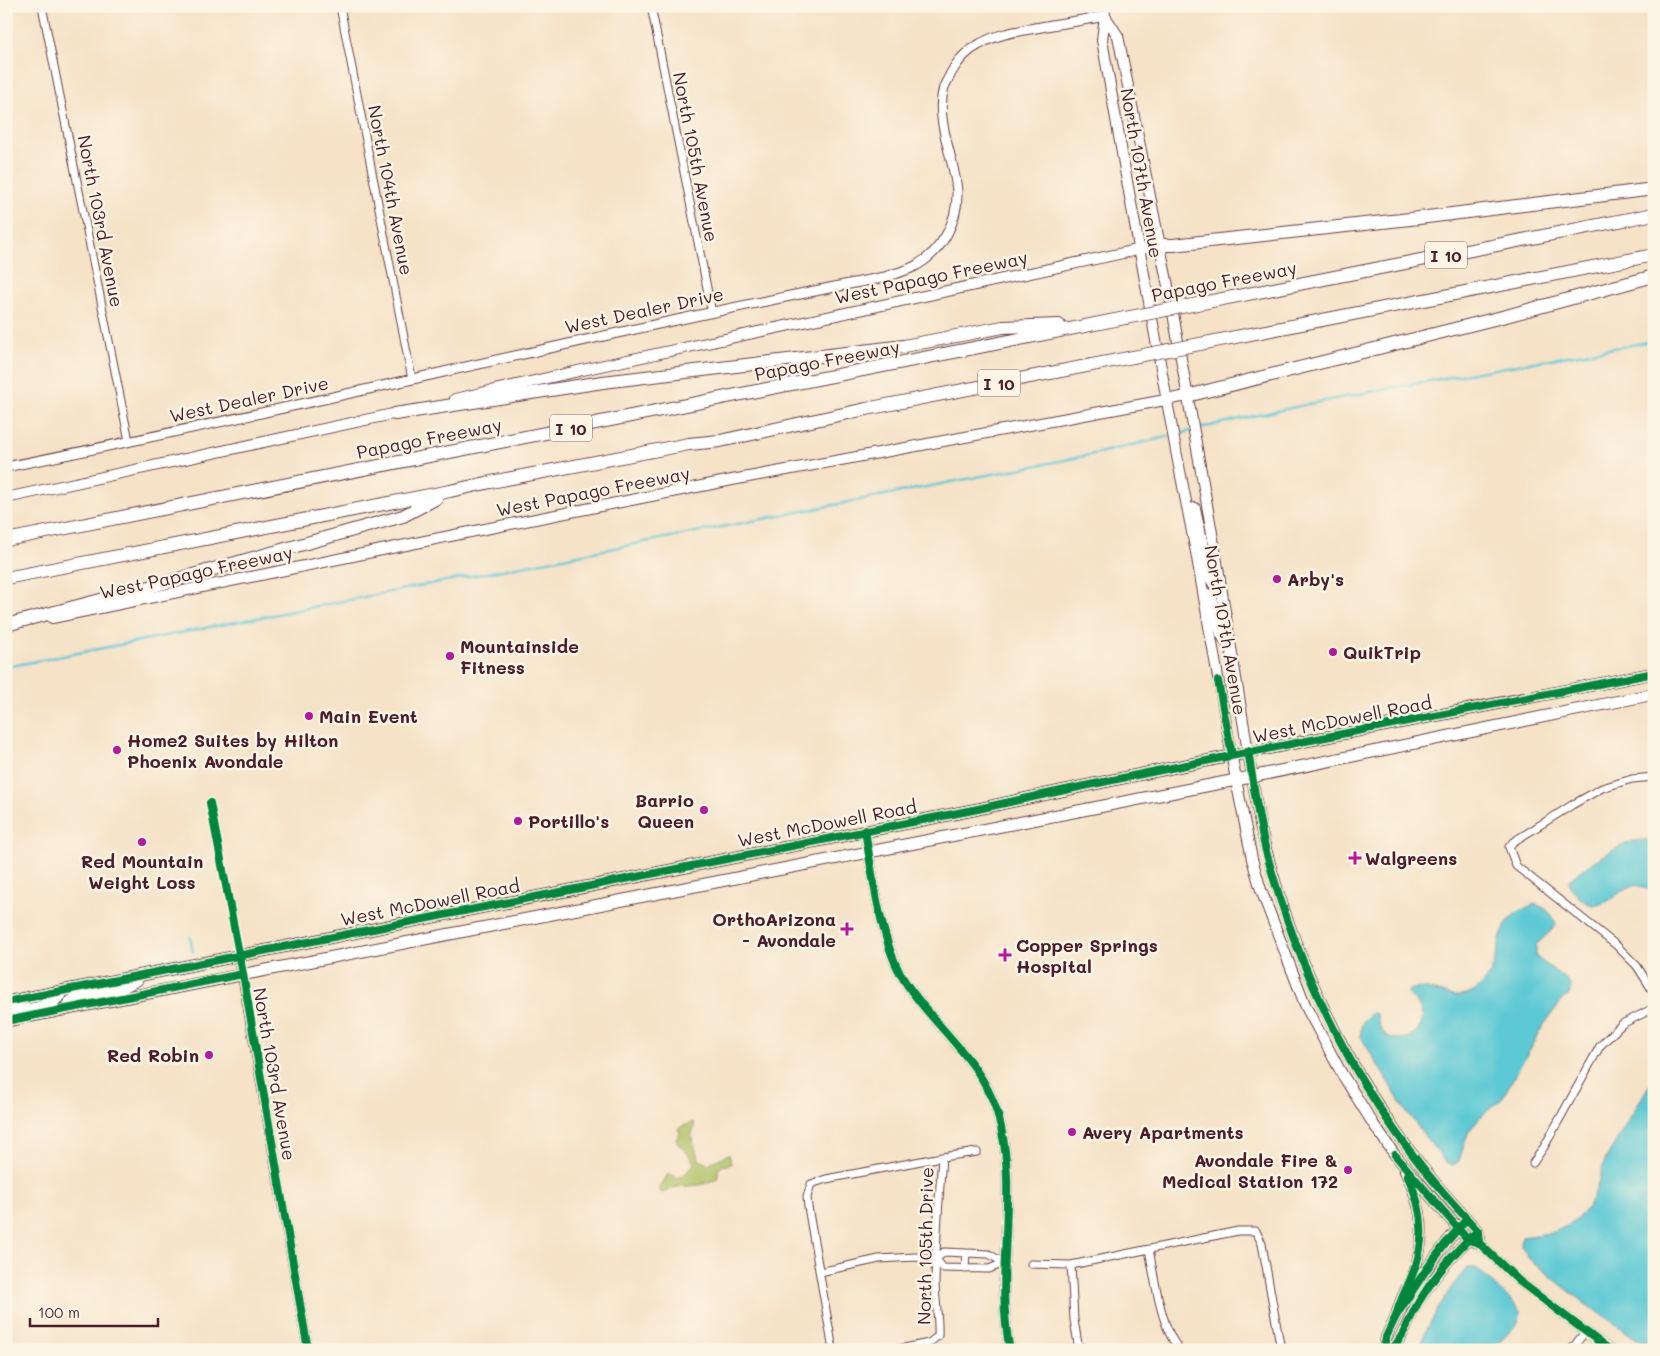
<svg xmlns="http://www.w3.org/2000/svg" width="1660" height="1356" font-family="Mali,sans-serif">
	<rect width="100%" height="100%" fill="#fcf5e5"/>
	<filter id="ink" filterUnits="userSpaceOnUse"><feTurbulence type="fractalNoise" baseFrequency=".02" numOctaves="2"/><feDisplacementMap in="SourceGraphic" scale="10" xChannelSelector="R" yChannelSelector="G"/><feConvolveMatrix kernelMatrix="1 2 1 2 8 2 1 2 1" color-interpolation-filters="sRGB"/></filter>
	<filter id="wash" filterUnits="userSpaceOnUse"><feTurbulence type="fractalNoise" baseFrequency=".0096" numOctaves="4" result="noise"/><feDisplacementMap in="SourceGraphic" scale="20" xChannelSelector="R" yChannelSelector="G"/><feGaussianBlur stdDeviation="1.12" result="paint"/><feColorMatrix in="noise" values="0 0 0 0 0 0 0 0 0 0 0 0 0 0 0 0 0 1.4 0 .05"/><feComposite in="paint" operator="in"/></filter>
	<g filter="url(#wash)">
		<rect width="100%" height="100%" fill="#f5e2c7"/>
		<path fill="#aec266" stroke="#7c7048" d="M694,1122V1129L691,1136L699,1160L708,1164L729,1154L731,1164L722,1166L718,1170V1179L700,1185L675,1187L661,1193L658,1189L663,1184L667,1175H672L678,1178L685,1174L694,1164C691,1152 679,1150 676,1139L680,1133L678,1128Z"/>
		<path fill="#5dc9d4" stroke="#547480" d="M1654,839V895C1629,869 1617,905 1595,905C1584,905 1576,894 1570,886L1569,880C1588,864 1611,849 1634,841C1640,840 1647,840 1654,839Z
			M1534,904C1546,907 1554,914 1556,926L1536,945V957L1567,980L1571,987L1569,994L1562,1000L1543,1026L1501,1100L1479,1118L1468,1133L1459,1161L1453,1165L1444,1161L1403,1107L1361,1037C1359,1026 1364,1020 1371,1013L1377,1014C1379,1064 1454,1029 1407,994L1409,990C1433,982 1453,1007 1476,990C1503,971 1493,936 1511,918C1517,911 1526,908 1534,904Z
			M1654,1077V1350H1653L1584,1303L1528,1258L1521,1246L1522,1237L1550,1233L1567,1226L1577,1219L1588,1206L1596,1190L1605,1160Z
			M1467,1268H1476L1514,1303L1521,1313L1518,1323L1492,1350H1417C1431,1320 1445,1293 1467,1268Z"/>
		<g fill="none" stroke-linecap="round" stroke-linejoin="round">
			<path stroke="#5dc9d4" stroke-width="2.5" d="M1197,429C1348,393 1501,368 1654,341
				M1175,435L1191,431
				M6,667L1090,455L1170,436
				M190,937L193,952"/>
		</g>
	</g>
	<g filter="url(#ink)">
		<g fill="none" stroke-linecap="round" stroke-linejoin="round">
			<defs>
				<path id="minor" d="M42,6L129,441
					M340,6L412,379
					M651,6L712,313
					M1654,777L1632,779L1602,788L1572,805L1513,842L1509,847L1516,866L1616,945L1637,966L1654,993
					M210,803L239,955
					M1533,1163L1544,1147L1600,1046L1622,1024L1654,1008
					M1149,1249C1154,1276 1161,1330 1180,1350
					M936,1259L943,1268L989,1269L1004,1263
					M1031,1264L1071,1265L1238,1231H1256L1262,1244L1281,1350
					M1071,1265L1074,1320L1079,1350
					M965,1269L966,1253
					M820,1272L879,1259L915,1257L936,1259L944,1252L989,1254L1004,1263
					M833,1350L808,1207L807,1197L811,1184L826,1179L942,1157L977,1152
					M894,1350L929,1343L938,1336C939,1318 935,1299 935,1281C936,1240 939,1198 942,1157
					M1571,1350L1585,1332"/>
				<path id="tertiary" d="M6,467C300,409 591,334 885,277C896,273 907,271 917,265C942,251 958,221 957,192C955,158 934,121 944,87C946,82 949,78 951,73C958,60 966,51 980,44C999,33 1020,31 1041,27C1063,23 1084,20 1105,16
					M865,830C872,873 881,944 904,980C933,1026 981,1059 997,1112C1021,1190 993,1271 1010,1350
					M239,955L308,1350
					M1479,1243L1519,1281L1610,1350"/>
				<path id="secondary" d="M1104,6L1105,16L1102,40L1125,170L1177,456L1196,552L1236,780L1252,859L1261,890L1306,1007L1342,1074L1374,1125L1395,1155L1468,1240L1479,1243L1478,1231C1459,1210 1440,1190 1423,1168C1344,1068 1289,949 1260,825L1215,550L1169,291L1118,36L1105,16
					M455,399L600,366L1160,245
					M6,498L402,412
					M1195,508L1210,578L1213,583L1220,588
					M1203,592L1210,595L1212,598L1221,634L1226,642
					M52,618L435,539L732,480L1187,396
					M1396,1316C1400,1299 1407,1289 1413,1273C1428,1236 1422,1206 1405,1171
					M1384,1350L1386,1337L1396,1316L1426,1270L1446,1243L1463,1223
					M1391,1350C1404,1337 1409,1318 1418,1302C1433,1278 1452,1255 1473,1235"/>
				<path id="primary" d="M6,1002L978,809C1203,759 1428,718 1654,673
					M68,1009L70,1002L78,997L119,989L137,980
					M6,1012C25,1009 54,1010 62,991
					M6,1021L1236,780L1654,694"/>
				<path id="motorway" d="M1160,245H1173L1419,218L1654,189
					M1197,304L1654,214
					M1205,343L1654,255
					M1187,396L1506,316L1654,276
					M395,414L603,382L904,346L1003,327L1059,325
					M6,540L1125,318
					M6,578L450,491L491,482L689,444L720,441L866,409L1133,357
					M6,625L157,585L403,516L437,498"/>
			</defs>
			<use href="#minor" stroke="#643c42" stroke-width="9"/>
			<use href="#tertiary" stroke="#643c42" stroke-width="11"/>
			<use href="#secondary" stroke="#643c42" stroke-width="12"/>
			<use href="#primary" stroke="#643c42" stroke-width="13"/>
			<use href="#motorway" stroke="#643c42" stroke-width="14"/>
			<use href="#minor" stroke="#fff" stroke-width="7"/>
			<use href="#tertiary" stroke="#fff" stroke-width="9"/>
			<use href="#secondary" stroke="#fff" stroke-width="10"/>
			<use href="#primary" stroke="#fff" stroke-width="11"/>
			<use href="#motorway" stroke="#fff" stroke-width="12"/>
			<defs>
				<path id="motorway-bridge" d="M1125,318L1197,304
					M1133,357L1205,343"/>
			</defs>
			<use href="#motorway-bridge" stroke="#643c42" stroke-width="14" stroke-linecap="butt"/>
			<use href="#motorway-bridge" stroke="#fff" stroke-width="12"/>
			<defs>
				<path id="cycleway" d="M1218,681L1232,755
					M1248,751C1254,786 1258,821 1267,855C1298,968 1350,1077 1423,1168C1440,1190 1459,1210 1478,1231L1479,1243
					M210,803L243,974L308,1350
					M865,830C872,873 881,944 904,980C933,1026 981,1059 997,1112C1021,1190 993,1271 1010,1350
					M6,1002L978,809C1203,759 1428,718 1654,673
					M6,1021L243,974
					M1395,1155L1468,1240L1479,1243L1519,1281L1610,1350
					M1396,1316C1400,1299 1407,1289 1413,1273C1427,1239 1423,1207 1407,1175
					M1384,1350L1386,1337L1396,1316L1426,1270L1446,1243L1464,1222
					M1391,1350C1404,1337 1409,1319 1418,1303C1433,1278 1452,1255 1473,1235"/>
			</defs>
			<use href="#cycleway" stroke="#fcf5e5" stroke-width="11"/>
			<use href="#cycleway" stroke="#00873e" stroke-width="8"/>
		</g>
	</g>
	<g fill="#b5179e" stroke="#fcf5e5" stroke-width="2">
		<circle cx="1277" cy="579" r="5"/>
		<circle cx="1333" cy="652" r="5"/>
		<circle cx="450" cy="656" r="5"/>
		<circle cx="309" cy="716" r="5"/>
		<circle cx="117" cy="750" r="5"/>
		<circle cx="704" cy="810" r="5"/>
		<circle cx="518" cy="821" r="5"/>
		<circle cx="142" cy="842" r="5"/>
		<path d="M1352.5 850.5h5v5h5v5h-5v5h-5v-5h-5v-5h5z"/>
		<path d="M844.5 921.5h5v5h5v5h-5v5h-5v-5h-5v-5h5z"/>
		<path d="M1002.5 947.5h5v5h5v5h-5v5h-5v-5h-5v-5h5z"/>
		<circle cx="209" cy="1055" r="5"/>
		<circle cx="1072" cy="1132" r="5"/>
		<circle cx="1348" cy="1170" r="5"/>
	</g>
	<g text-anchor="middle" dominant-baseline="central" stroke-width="5" stroke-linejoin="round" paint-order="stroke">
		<g fill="#fcf5e5" stroke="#7f5f63" stroke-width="1">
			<rect x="1425" y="241.5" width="42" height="27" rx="4"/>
			<rect x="978" y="369.5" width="42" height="27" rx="4"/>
			<rect x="550" y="414.5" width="42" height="27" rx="4"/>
		</g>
		<g font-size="16" font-weight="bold" fill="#4a1f2b">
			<text x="1446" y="255">I 10</text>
			<text x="999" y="383">I 10</text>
			<text x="571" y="428">I 10</text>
		</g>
		<g font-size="18" fill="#4a1f2b" stroke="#fcf5e5">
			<text transform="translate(696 157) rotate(79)">North 105th Avenue</text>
			<text transform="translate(1142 173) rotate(80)">North 107th Avenue</text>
			<text transform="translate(391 190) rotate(79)">North 104th Avenue</text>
			<text transform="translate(101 221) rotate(79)">North 103rd Avenue</text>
			<text transform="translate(931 277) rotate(-12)">West Papago Freeway</text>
			<text transform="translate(1224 281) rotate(-11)">Papago Freeway</text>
			<text transform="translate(644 310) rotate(-12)">West Dealer Drive</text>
			<text transform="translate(827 360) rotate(-11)">Papago Freeway</text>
			<text transform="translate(249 399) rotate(-12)">West Dealer Drive</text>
			<text transform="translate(429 438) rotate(-11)">Papago Freeway</text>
			<text transform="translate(593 491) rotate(-11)">West Papago Freeway</text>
			<text transform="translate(196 572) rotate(-12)">West Papago Freeway</text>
			<text transform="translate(1226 630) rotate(80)">North 107th Avenue</text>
			<text transform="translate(1342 719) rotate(-11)">West McDowell Road</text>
			<text transform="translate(827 823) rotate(-11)">West McDowell Road</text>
			<text transform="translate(430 902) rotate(-11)">West McDowell Road</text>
			<text transform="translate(275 1074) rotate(80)">North 103rd Avenue</text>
			<text transform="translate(925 1246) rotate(-89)">North 105th Drive</text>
		</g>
		<g font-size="18" font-weight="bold" fill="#4a1f2b" stroke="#fcf5e5" text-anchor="start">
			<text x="1287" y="579">Arby's</text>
			<text x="460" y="646">Mountainside<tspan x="460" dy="21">Fitness</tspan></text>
			<text x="1343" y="652">QuikTrip</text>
			<text x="319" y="716">Main Event</text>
			<text x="127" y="740">Home2 Suites by Hilton<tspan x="127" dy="21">Phoenix Avondale</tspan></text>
			<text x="694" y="800" text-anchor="end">Barrio<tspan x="694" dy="21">Queen</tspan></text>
			<text x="528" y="821">Portillo's</text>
			<text x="1365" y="858">Walgreens</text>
			<text x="142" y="861" text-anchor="middle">Red Mountain<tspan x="142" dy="21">Weight Loss</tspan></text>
			<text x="836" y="919" text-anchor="end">OrthoArizona<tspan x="836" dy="21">- Avondale</tspan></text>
			<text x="1016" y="945">Copper Springs<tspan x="1016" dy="21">Hospital</tspan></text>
			<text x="199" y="1055" text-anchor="end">Red Robin</text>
			<text x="1082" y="1132">Avery Apartments</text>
			<text x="1338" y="1160" text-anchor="end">Avondale Fire &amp;<tspan x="1338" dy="21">Medical Station 172</tspan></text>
		</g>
	</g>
	<rect width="1660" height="1356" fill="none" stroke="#fcf5e5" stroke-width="25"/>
	<path d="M30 1318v8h128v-8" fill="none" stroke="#4a1f2b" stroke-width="2.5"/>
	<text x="38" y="1318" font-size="15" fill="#4a1f2b" stroke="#fcf5e5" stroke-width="4" paint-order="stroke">100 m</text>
</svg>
